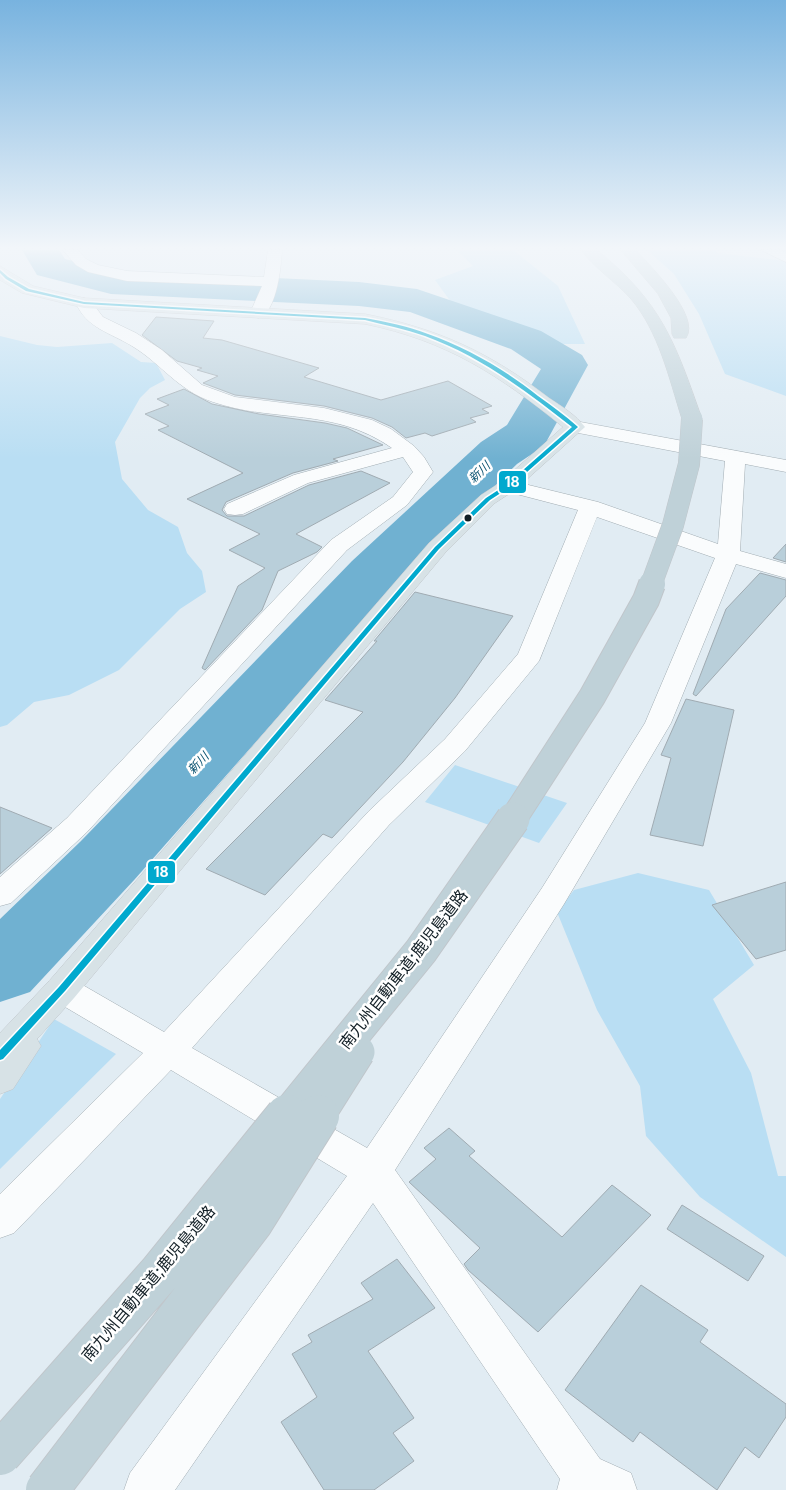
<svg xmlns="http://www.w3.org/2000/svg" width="786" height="1490" font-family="Inter,'Noto Sans JP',sans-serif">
	<rect width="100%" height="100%" fill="#e1ecf3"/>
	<path fill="#b9def3" d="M457,250H513L558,286L585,344H557L513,329L451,302L435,280L473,266Z
		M647,250H714L718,253L786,261V396L725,374L699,314L674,274Z
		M0,336L37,345L57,347L112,343L141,362L156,363L165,380L150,388L140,398L115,442L122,479L148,510L178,527L187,553L202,571L206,592L180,609L119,670L69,695L34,702L7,725L0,727Z
		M455,765L567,803L539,843L425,802Z
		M638,873L709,890L754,965L713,999L751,1073L778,1176H786V1257L700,1197L646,1136L640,1086L597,1010L557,912L574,890Z
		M54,1019L116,1054L0,1169V1099Z"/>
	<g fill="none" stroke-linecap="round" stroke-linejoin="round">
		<path fill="#70b1d1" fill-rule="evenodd" d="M22,250H59L65,259L111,270L359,282L417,289L541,331L582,355L588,365L544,446L517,464L394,585L135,879L30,992L0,1002V919L81,841L352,561L481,442L507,425L541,369L511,349L410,312L359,306L111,294L37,275Z"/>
	</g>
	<path fill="#b9cfda" stroke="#a0abb2" d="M156,317L214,321L203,338L222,340L319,368L304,377L381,400L448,381L492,406L482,409L489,413L470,418L476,422L432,436L425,433L406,438L392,427L372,418L324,406L235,395L203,383L218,376L197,370L202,368L177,361L142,335Z
		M184,389L212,404L259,414L325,423L347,428L383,445L333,459L338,461L293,473L226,502L222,510L227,516H244L309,485L361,471L390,483L296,534L322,547L317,552L278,571L262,610L205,670L202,668L238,586L265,568L229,550L260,534L187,499L243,473L158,430L169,426L145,414L169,405L157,399Z
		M786,544V562L773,558Z
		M760,573L786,580V596L696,696L693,694L726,609Z
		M415,592L513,616L455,698L403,762L332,838L323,834L265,895L206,869L363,712L325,700L377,641H374Z
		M686,699L734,710L703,846L650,835L671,758L661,755Z
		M0,807L52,828L0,874Z
		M786,882V950L756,959L712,905Z
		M449,1128L475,1151L469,1156L562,1237L612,1185L651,1215L538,1332L468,1270L464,1264L480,1248L409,1182L436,1159L424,1148Z
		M682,1205L764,1256L748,1281L667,1229Z
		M397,1259L435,1308L368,1351L414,1418L393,1433L414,1461L374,1490H324L281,1422L317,1397L292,1354L312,1342L308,1335L373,1299L361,1283Z
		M641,1285L708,1330L700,1342L786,1404V1417L759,1458L745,1447L717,1490L640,1432L633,1442L565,1390Z"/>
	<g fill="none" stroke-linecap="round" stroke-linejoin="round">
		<defs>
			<path id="minor" d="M63,250H78L86,259L98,265L127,271L264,277L268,250H282C281,267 277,313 258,318L250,313L262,286L127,281L88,272L76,265Z
				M761,250H781L786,253V262Z
				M84,298L90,300L103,317L136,333L162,350L202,385L235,397L324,408L372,420L391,429L414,446L424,457L433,472L407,505L347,550L87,832L11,903L0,906V877L67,818L331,540L393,497L413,472L403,457L308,483L243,514L235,515L227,514L224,509L227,504L294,475L392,448C333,407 275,423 213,402C176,389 163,365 132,346C111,333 86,328 76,303Z
				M575,421L786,460V472L745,464L740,551L786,564V578L736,564L671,723L564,904L395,1170L600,1459L631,1473L637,1490H557L560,1479L373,1203L175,1490H124L130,1473L347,1176L171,1070L14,1233L0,1238V1194L143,1053L50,998L45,989L50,980L62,976L74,980L164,1032L369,811L445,739L518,654L578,510L501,490L498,486L501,482L508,480L598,502L718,544L725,461L568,431L565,427L568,423ZM597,517L715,558L645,723L542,888L367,1148L192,1048L389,825L465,751L539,661Z"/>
			<path id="major" d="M0,266L33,286L84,298L365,314C439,329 489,352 549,398C561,406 576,415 585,427L515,490L495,503L445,553L74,998L37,1039L41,1046L13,1089L0,1094V1033L50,980L429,543L481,495L501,482L563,427C499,375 447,341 365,324L84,308L22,293L0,280Z"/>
			<path id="highway" d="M581,250H597C662,303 675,342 702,419L699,423H685L682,419C669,378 659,332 631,299C616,282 593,267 581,250Z
				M621,250H636C650,266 701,316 686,338H674L672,334L671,318L658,294Z"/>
		</defs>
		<use href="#minor" stroke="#a2adb3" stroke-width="1"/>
		<use href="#major" stroke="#c0c6cb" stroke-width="1"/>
		<use href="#highway" stroke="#c0c6cb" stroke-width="1"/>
		<use href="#minor" fill="#fafcfd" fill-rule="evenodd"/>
		<use href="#major" fill="#d7e2e6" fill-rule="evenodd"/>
		<use href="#highway" fill="#bfd1d8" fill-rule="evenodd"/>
		<defs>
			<path id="highway-bridge-far3" d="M651,585L673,525L689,464L692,419"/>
			<path id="highway-bridge-far2" d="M512,821L592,697L646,600L652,584"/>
			<path id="highway-bridge-far1" d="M286,1117L421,951L513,819
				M317,1117L358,1052"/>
			<path id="highway-bridge" d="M0,1454L160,1273L287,1116
				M47,1490L251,1223L318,1116"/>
		</defs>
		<use href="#highway-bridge-far3" stroke="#c0c6cb" stroke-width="22" stroke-linecap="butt"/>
		<use href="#highway-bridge-far2" stroke="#c0c6cb" stroke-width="28" stroke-linecap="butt"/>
		<use href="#highway-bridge-far1" stroke="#c0c6cb" stroke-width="35" stroke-linecap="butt"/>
		<use href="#highway-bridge" stroke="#c0c6cb" stroke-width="44" stroke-linecap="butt"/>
		<use href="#highway-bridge-far3" stroke="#bfd1d8" stroke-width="21"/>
		<use href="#highway-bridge-far2" stroke="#bfd1d8" stroke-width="26"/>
		<use href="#highway-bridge-far1" stroke="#bfd1d8" stroke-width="33"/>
		<use href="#highway-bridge" stroke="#bfd1d8" stroke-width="42"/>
		<defs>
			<path id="bus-1" d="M0,270L8,277L29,289L84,302L365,318C386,322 408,326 428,334C468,348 505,370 538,396C552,406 566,416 578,427L510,487L490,500L439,549L65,991L3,1059L0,1060V1050L59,987L435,547L486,498L506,485L572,427C526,391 480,356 425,336C405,329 385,325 365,320L84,304L26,291L6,279L0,273Z"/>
		</defs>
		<use href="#bus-1" stroke="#fff" stroke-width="3"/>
		<use href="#bus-1" fill="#00a9ce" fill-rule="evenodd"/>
	</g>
	<linearGradient id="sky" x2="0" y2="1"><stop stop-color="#78b3df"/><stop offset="0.54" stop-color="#f2f6fa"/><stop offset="1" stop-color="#f2f6fa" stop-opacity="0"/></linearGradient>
	<rect width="786" height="459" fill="url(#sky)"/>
	<circle fill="#111e25" stroke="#fff" stroke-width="2" cx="468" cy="518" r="4.5"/>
	<g text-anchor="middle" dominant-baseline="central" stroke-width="5" stroke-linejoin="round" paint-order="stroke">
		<g font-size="12" font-style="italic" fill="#0b5371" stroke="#fff">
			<text transform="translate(479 472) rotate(-44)">新川</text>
			<text transform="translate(198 763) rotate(-47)">新川</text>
		</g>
		<g font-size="16" fill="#111e25" stroke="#fff">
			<text transform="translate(403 969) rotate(-52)">南九州自動車道;鹿児島道路</text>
			<text transform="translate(148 1283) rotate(-50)">南九州自動車道;鹿児島道路</text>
		</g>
	</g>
	<g stroke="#fff" stroke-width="2">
		<rect x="498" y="470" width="29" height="24" rx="5" fill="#00a9ce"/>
		<rect x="147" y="860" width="29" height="24" rx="5" fill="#00a9ce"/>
	</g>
	<g font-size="14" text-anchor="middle" font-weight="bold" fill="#fff">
		<text x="512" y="487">18</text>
		<text x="161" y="877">18</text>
	</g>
</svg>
